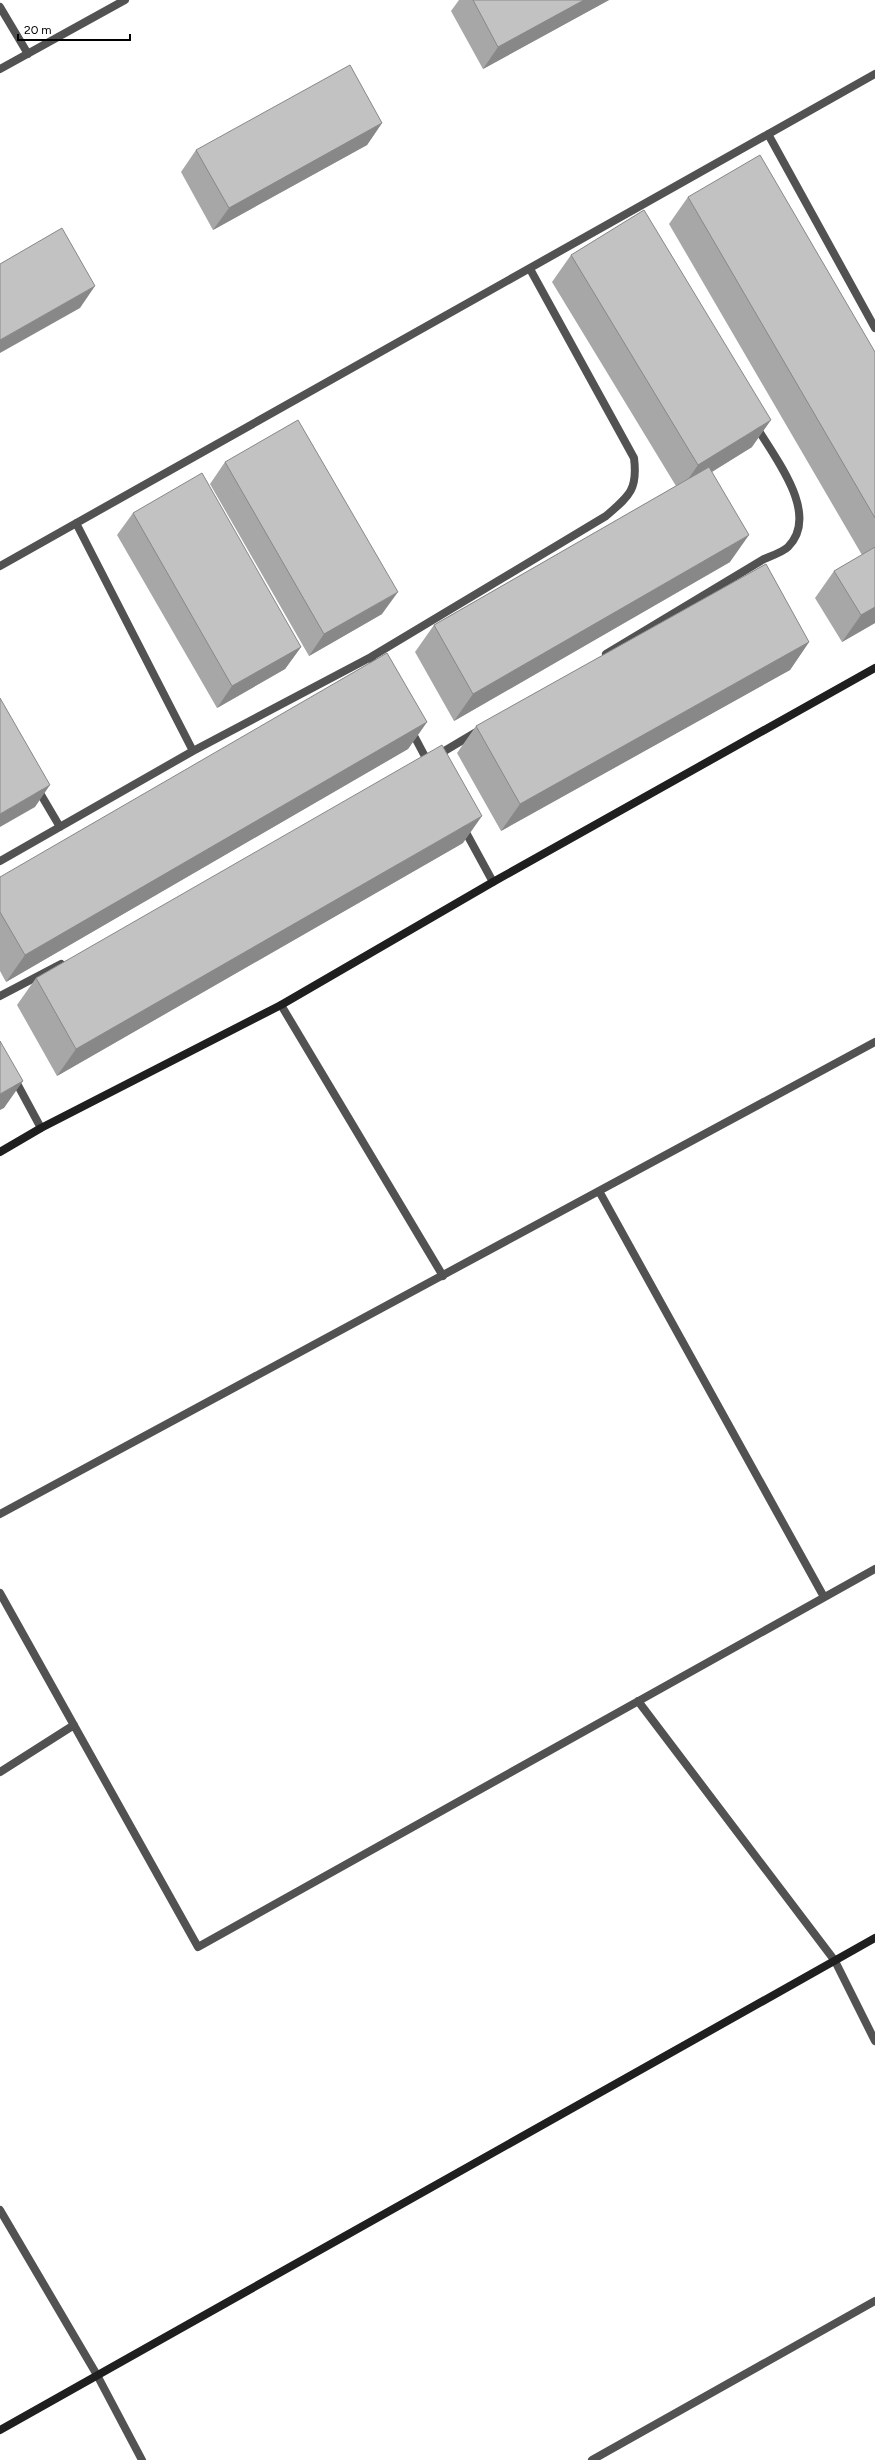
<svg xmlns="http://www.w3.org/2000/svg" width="875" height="2460" font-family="Figtree,sans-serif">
	<rect width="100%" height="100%" fill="#fff"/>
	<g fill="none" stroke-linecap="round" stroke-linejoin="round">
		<path stroke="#525252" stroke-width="8" d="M0,7L28,54
			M0,69L125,0
			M768,134L875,328
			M76,523L193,751
			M0,566L875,74
			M606,654L764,559C771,556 783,552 788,547C821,514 774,457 756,426
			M371,657L606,516C629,496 638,490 634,458L530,269
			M411,730L429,764
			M436,756L478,731
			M37,788L60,827
			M463,827L493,882
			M0,861L193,751L371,657L378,671
			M0,996L61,964
			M281,1005L443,1276
			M14,1078L41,1128
			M599,1191L824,1597
			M0,1514L875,1042
			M0,1593L198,1947L875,1569
			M638,1701L835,1961L875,2041
			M0,1772L74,1725
			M0,2210L97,2375L142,2460
			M592,2460L875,2301"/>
		<path stroke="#1f1f1f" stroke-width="8" d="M0,1152L41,1128L281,1005L493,882L875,668
			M0,2430L875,1938"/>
	</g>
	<path fill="#a7a7a7" d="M459,0H609L483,69L451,11Z
		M382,123L367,145L213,230L181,172L196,150Z
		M688,197L875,352V623L842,642L815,598L834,571L862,555L669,224Z
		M571,255L752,447L712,472L730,562L454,721L415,652L434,625L676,486L552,282Z
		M225,462L382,614L309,656L210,484Z
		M133,513L301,647L285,669L217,708L117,535Z
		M809,642L790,670L501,831L457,753L476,726Z
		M427,722L408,749L6,982L0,971V877Z
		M463,843L57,1076L17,1005L36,978Z"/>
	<path fill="#888" d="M584,0H609L483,69L498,47Z
		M382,123L367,145L213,230L229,208Z
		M95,286L80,308L0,353V340Z
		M771,420L752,447L679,492L698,465Z
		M749,535L730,562L454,721L473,694Z
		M398,592L382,614L309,656L324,634Z
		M875,607V623L842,642L861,615Z
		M809,642L790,670L501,831L520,804Z
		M301,647L285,669L217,708L232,686Z
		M427,722L408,749L6,982L25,955Z
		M50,785L35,807L0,827V814Z
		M482,816L463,843L57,1076L76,1049Z
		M23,1081L4,1108L0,1110V1094Z"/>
	<path fill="#c2c2c2" stroke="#888" d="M473,0H584L498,47Z
		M350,65L382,123L229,208L196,150Z
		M760,155L875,352V518L688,197Z
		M644,210L771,420L698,465L571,255Z
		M62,228L95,286L0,340V264Z
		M298,420L398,592L324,634L225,462Z
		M709,467L749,535L473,694L434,625Z
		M202,473L301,647L232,686L133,513Z
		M875,547V607L861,615L834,571Z
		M766,564L809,642L520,804L476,726Z
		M387,653L427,722L25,955L0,912V877Z
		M0,698L50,785L0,814Z
		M442,745L482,816L76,1049L36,978Z
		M0,1041L23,1081L0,1094Z"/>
	<path d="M18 34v6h112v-6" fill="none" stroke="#000000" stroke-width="2"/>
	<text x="24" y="34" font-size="12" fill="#000000" stroke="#ffffff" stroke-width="3" paint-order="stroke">20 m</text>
</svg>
